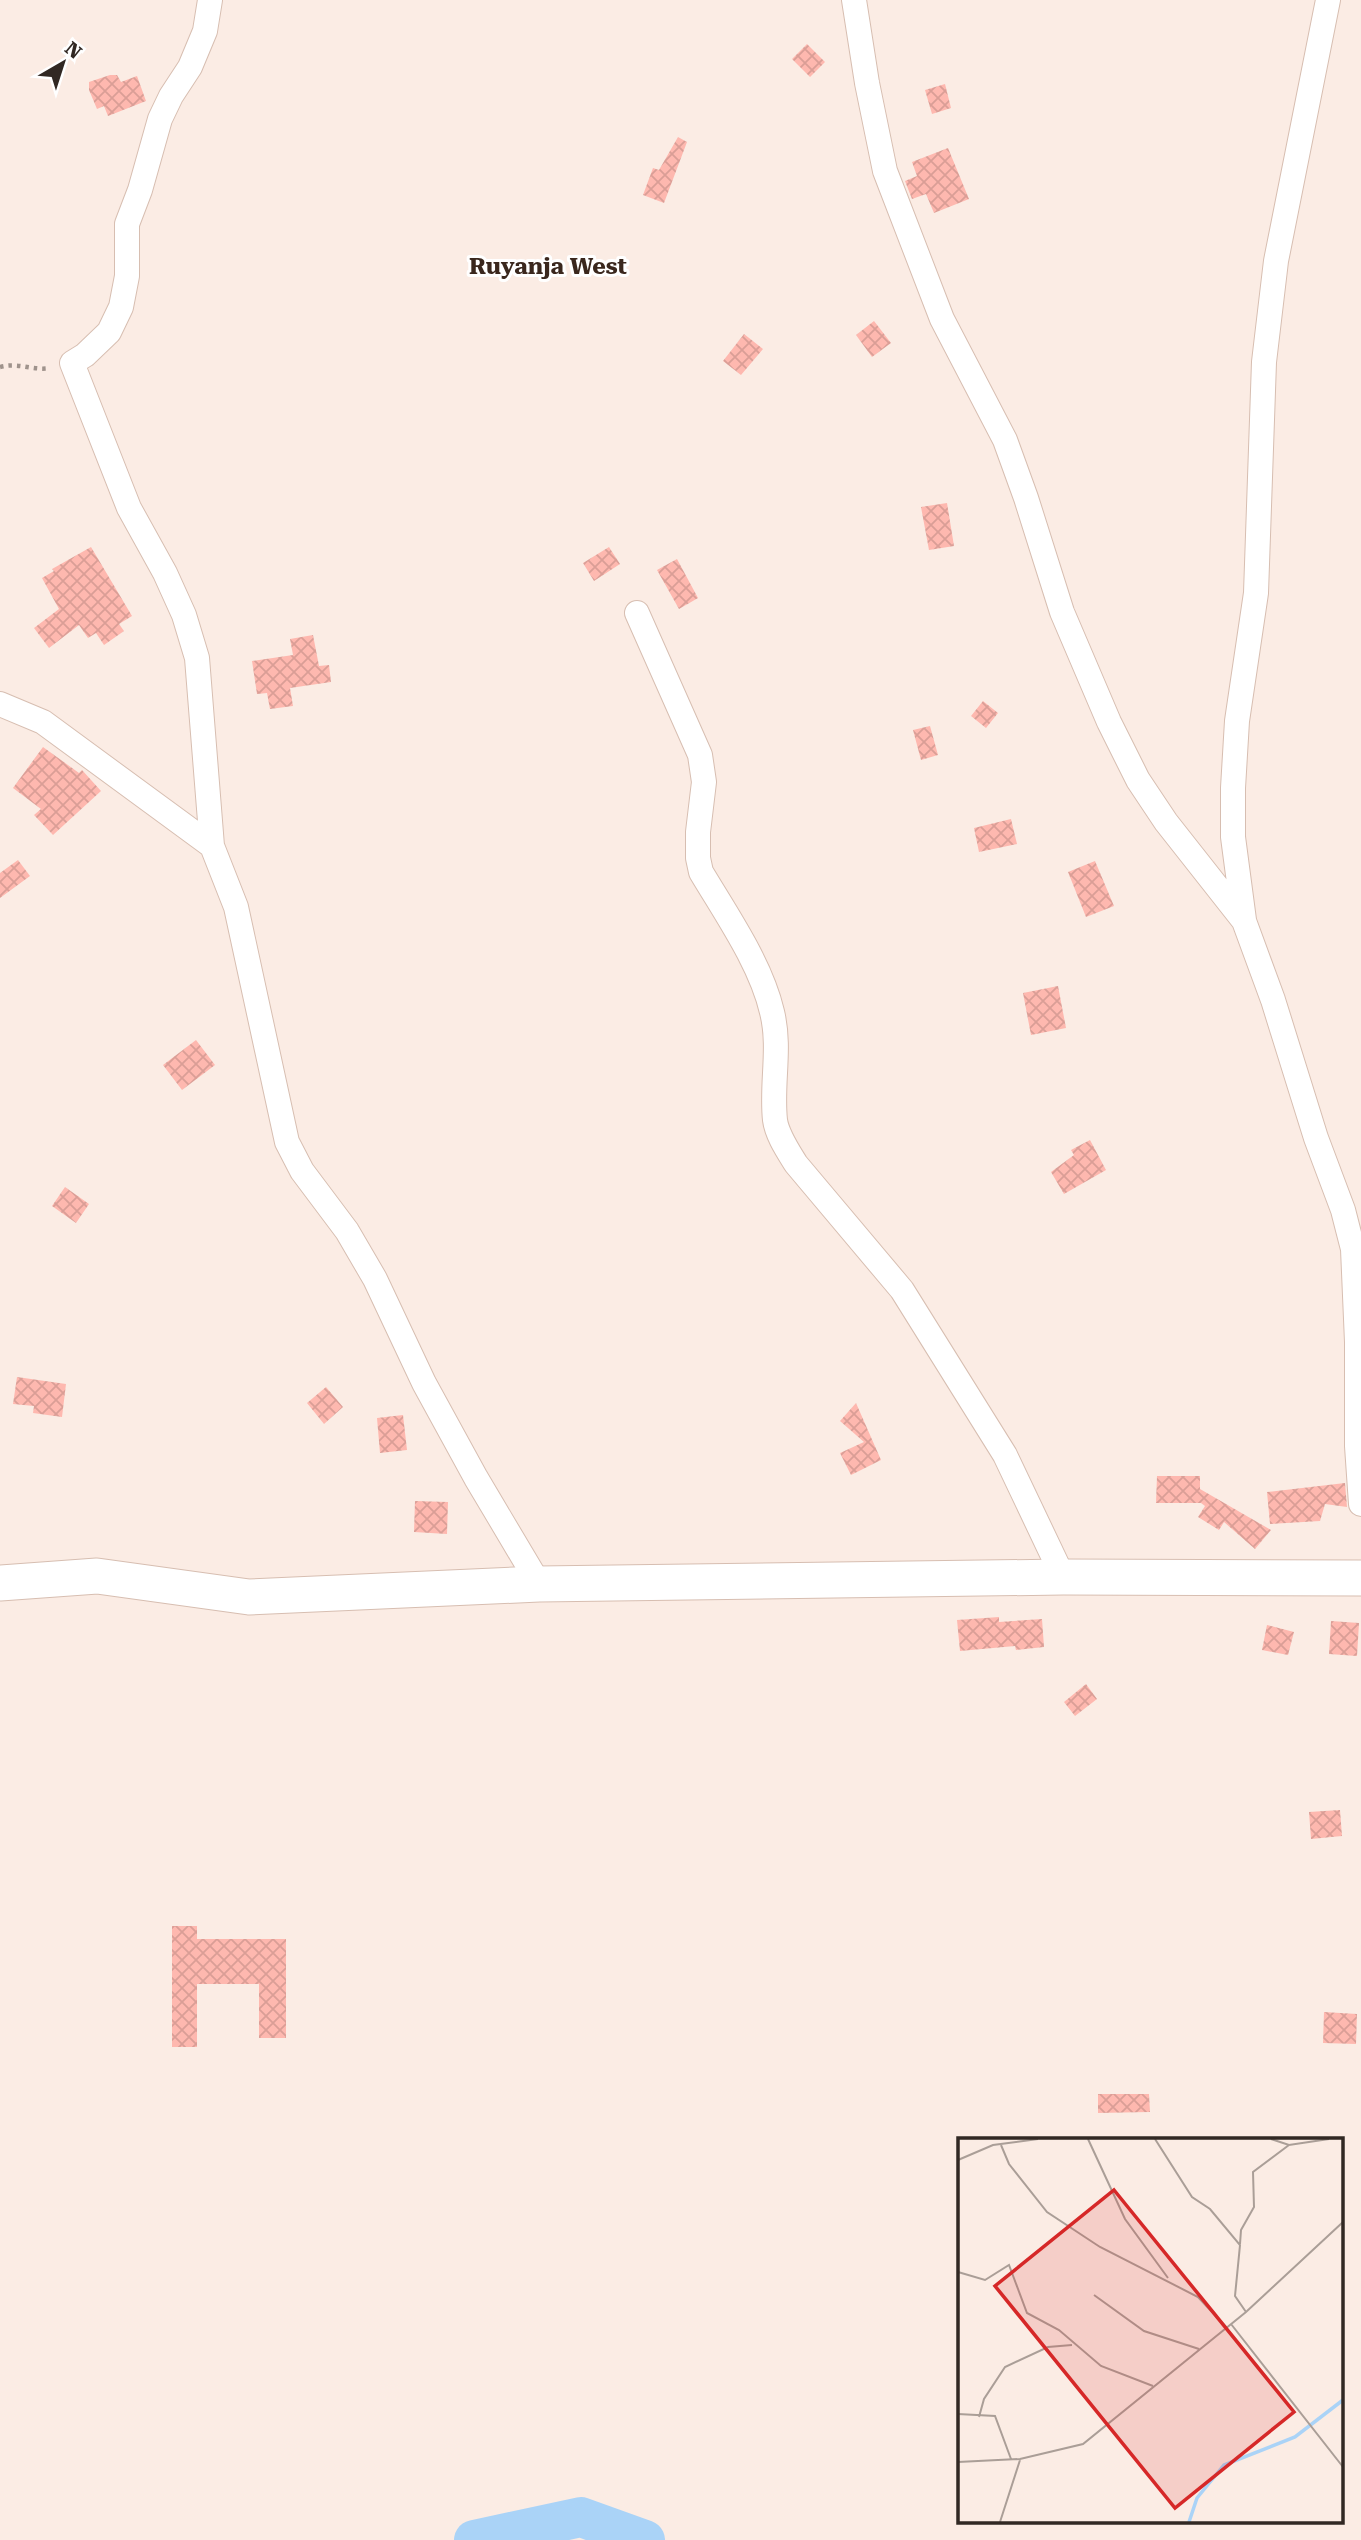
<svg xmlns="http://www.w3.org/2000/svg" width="1361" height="2540" font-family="'Roboto Serif',serif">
	<defs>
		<pattern id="building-cross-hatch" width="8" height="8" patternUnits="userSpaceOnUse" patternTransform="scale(1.75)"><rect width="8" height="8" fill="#feb8af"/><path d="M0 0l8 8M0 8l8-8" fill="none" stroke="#da9e96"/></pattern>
	</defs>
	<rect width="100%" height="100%" fill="#fbece4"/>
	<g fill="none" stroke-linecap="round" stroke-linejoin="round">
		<path stroke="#aad3f7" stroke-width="40" d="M474,2540L581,2517L645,2540"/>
	</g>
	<path fill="url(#building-cross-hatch)" d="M807,44L825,62L810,77L792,59Z
		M110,75H117L121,82L137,76L146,101L108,116L104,106L97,109L89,90V82Z
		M945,84L951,108L932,114L925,90Z
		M678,137L687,142L664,203L643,195L653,168L659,170Z
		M948,148L969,199L934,213L926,194L912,199L905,181L917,176L912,162Z
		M874,321L891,343L872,357L856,335Z
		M744,334L763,349L741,375L723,361Z
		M947,503L954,546L929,550L921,507Z
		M91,547L132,616L119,624L124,631L104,645L96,633L88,638L79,625L49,648L34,628L59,609L42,578L54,571L52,569Z
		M609,547L620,564L594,581L583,563Z
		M677,559L698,598L679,609L657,570Z
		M313,635L319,666L329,665L331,682L290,688L293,706L270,709L267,693L257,694L252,661L293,655L290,639Z
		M983,701L998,713L986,728L971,716Z
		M930,726L938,755L921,760L913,730Z
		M43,747L79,773L82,770L101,791L53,835L34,815L41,809L13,788Z
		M1011,819L1017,844L979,852L974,828Z
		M18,860L30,876L0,898V873Z
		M1095,861L1114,906L1086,917L1068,872Z
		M1058,986L1066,1028L1031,1035L1023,993Z
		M196,1040L215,1065L182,1090L163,1065Z
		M1090,1140L1106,1170L1064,1194L1051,1172L1074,1155L1071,1150Z
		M65,1187L89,1204L76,1223L52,1206Z
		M17,1377L66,1384L62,1417L33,1413L34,1406L13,1404Z
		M326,1387L343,1407L324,1424L307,1403Z
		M856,1403L881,1460L851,1475L840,1453L864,1442L840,1421Z
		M403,1415L407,1450L380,1453L377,1418Z
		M1157,1476H1200V1489L1271,1530L1255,1549L1224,1522L1219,1530L1198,1517L1205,1506L1201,1503H1156Z
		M1345,1483L1347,1507L1325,1504L1320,1521L1270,1524L1267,1492Z
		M415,1501L448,1502L447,1534L414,1532Z
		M999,1617V1622L1042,1619L1044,1647L1016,1650L1015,1646L960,1651L957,1620Z
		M1331,1621L1359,1623L1357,1656L1329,1654Z
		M1267,1625L1294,1632L1288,1655L1262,1650Z
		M1086,1684L1097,1699L1075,1716L1064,1702Z
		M1340,1810L1342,1836L1311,1839L1309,1812Z
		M172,1926H197V1939H286V2038H259V1984H197V2047H172Z
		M1324,2012L1357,2014L1356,2044L1323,2043Z
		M1098,2094H1149L1150,2112L1098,2113Z"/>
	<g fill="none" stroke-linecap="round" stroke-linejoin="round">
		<defs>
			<path id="street" d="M210,0L205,31L190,67L171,96L160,119L140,190L127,224V276L121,307L109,332L85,355L72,363L129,508L165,573L184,615L197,658L212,846L236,907L287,1142L302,1171L347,1231L375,1279L424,1383L476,1478L539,1584
				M854,0L867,83L885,171L942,319L1005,440L1026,498L1062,612L1109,722L1138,780L1166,822L1244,921L1273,1000L1316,1138L1343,1210L1353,1249L1357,1342V1446L1361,1504
				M637,613L700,755L704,782L698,832V858L701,872C726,914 761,964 772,1012C781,1048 771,1084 775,1120C777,1135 788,1151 796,1164L902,1290L1005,1455L1063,1577
				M0,704L43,722L212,846
				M1244,920L1233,837V788L1237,721L1256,593L1264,362L1276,261L1328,0"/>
			<path id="secondary" d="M0,1583L97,1576L249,1597L539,1584L1063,1577L1361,1578"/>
		</defs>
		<use href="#street" stroke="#d7beb1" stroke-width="26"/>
		<use href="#secondary" stroke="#d7beb1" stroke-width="37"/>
		<path stroke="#9f938c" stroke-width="4.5" stroke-dasharray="3.5 5" stroke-linecap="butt" d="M0,367C19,362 33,371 50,368"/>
		<use href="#street" stroke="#fff" stroke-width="24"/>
		<use href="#secondary" stroke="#fff" stroke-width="35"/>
	</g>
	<g text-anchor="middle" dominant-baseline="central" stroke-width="6" stroke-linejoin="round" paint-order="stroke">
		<g font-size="23" font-weight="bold" fill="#3a271d" stroke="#fff">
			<text x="548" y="266">Ruyanja West</text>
		</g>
	</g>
	<g transform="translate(958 2138)">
		<rect width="385" height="385" fill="#fbece4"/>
		<path fill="none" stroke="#aad3f7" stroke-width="3.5" d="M231,384L239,360L266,327L337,299L385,262"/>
		<path fill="none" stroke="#aa9e97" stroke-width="2" d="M130,1L167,81L210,140M197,1L234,59L252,71L282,107L277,158L288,174M313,1L331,7L371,1M43,7L51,26L89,74L142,109L240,159L268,189M0,22L35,7L80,1M282,106L283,92L296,69L295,34L331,7M0,134L27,142L51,127L69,175L101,192L143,228L195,248M136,157L186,193L241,211M273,186L385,329M0,276L37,278L53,321M21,279L26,261L47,229L90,209L114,207M0,324L62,321L125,306L288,174L385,84M42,384L62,322"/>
		<path fill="#d62828" fill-opacity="0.15" stroke="#d62828" stroke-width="3.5" d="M156,52L336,274L217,370L37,148Z"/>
		<rect width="385" height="385" fill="none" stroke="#312823" stroke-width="3.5"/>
	</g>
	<g transform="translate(63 63) rotate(39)" stroke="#ffffff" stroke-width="5" paint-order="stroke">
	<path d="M0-5L12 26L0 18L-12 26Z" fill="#312823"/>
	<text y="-10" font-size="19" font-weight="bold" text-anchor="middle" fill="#312823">N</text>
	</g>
</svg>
